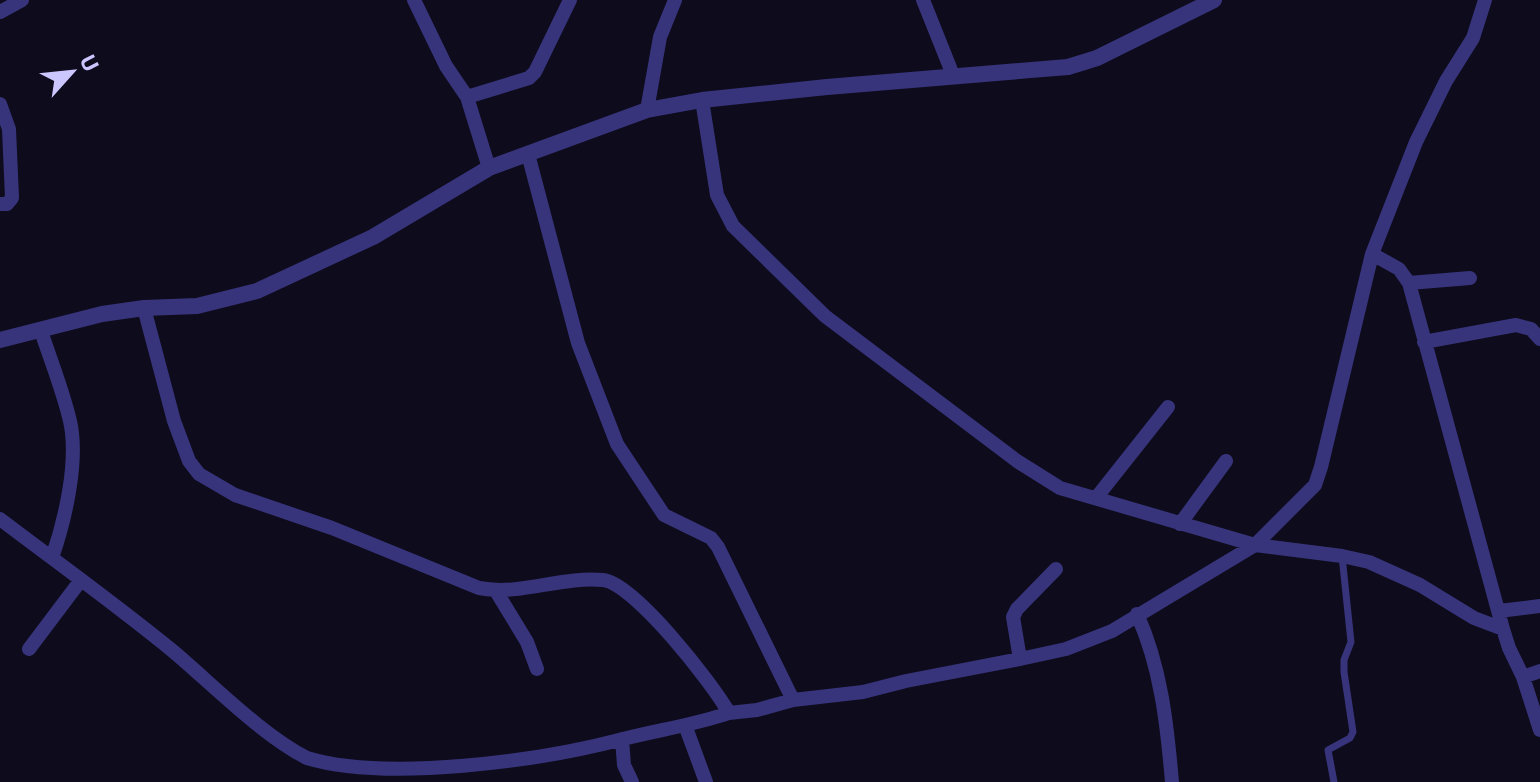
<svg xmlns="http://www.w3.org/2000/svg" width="1540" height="782" font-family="'Exo 2',sans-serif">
	<rect width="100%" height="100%" fill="#0e0b1c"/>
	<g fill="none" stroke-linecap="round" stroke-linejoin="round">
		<path stroke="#37347c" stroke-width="7" d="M1334,782L1328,750L1350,738L1353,732L1344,672V660L1351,642L1342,556"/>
		<path stroke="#37347c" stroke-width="14" d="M414,0L446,66L467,97L489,168
			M923,0L953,75
			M0,12L22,0
			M467,97L529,78L535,72L570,0
			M702,100L717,195L733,226L825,316L1017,461L1060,488L1255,545L1342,556L1369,562L1420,585L1474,618L1503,629L1509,648L1523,677L1540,730
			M0,104L9,129L12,198L7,204H0
			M647,110L660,37L675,0
			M528,154L578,343L617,444L664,515L711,538L718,547L793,700
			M1372,254L1399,269L1409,283L1503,629
			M1409,283L1470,278
			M41,331C51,361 63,391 70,421C79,461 65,520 52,558
			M1424,342L1516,325L1531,329L1540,339
			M1096,498L1168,407
			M0,519C58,563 118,606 174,652C213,685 262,735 307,758C386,782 540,761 623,739C658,730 694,725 729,713C713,684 634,583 603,580C561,576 521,596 479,588L332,528L235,495L199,474L189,461L174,421L144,308
			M1180,524L1226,461
			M496,591L527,642L537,669
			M1499,611L1540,606
			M1137,614C1161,667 1167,724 1172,782
			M29,649L81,580
			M1020,659L1013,617L1017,609L1056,569
			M1523,677L1540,671
			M729,713L757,710L793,700L863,692L906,681L1020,659L1066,649L1112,631L1255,545L1315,485L1321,467L1372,254L1416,142L1446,81L1473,38L1485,0
			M685,725L706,782
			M622,739L624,765L632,782"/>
		<path stroke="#37347c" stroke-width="16" d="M0,340L102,314L144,308L197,306L257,291L373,237L489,168L647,110L702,100L827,87L1068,67L1097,58L1214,0"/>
	</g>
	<g transform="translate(72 72) rotate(63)" stroke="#0e0b1c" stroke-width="6" paint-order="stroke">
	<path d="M0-6L14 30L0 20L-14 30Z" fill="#ccc6ff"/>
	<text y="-12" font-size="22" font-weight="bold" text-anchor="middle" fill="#ccc6ff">U</text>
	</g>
</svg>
